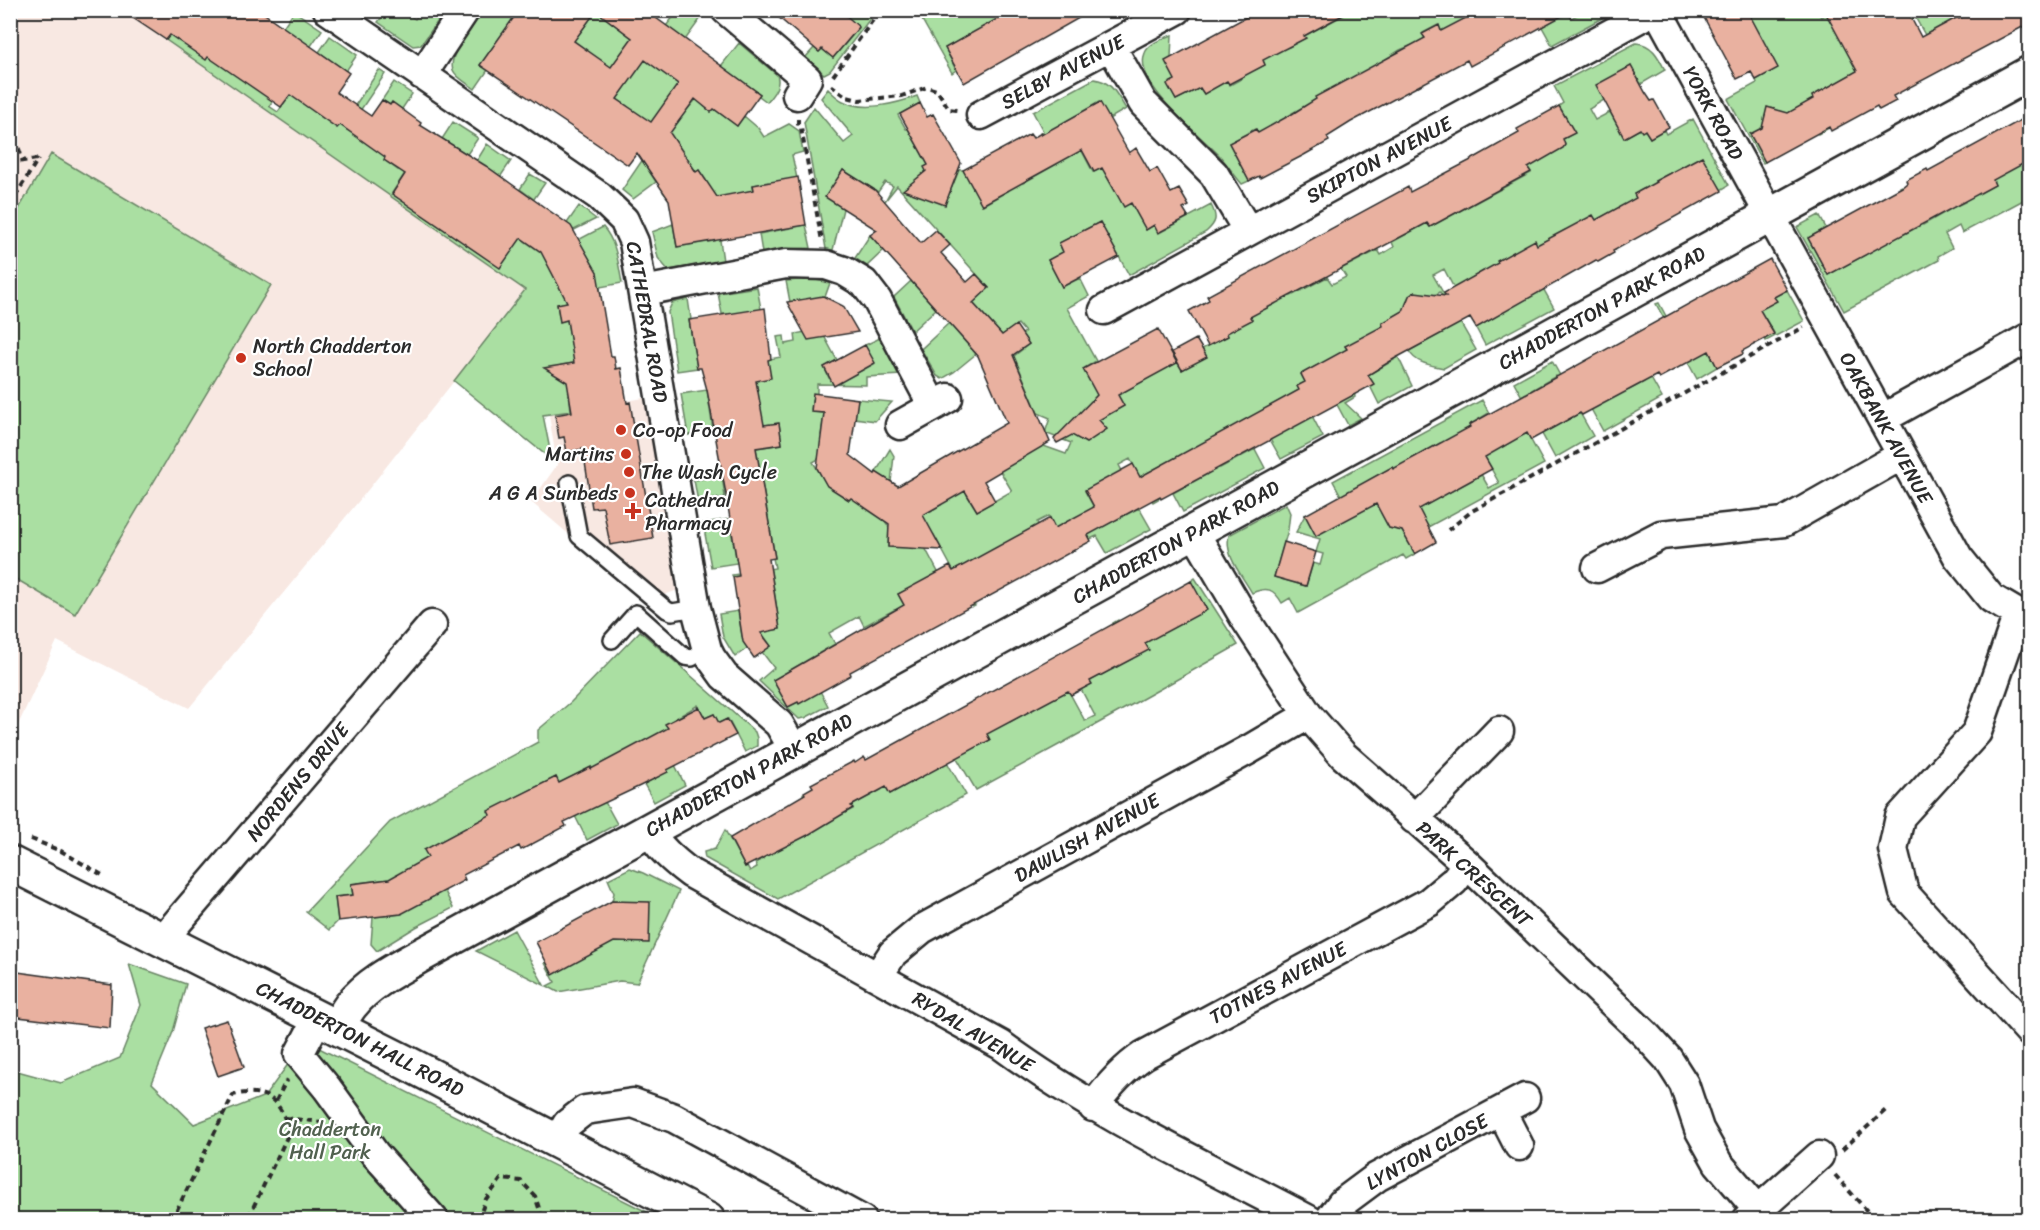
<svg xmlns="http://www.w3.org/2000/svg" width="2040" height="1230" font-family="Sriracha,sans-serif">
	<rect width="100%" height="100%" fill="#fff"/>
	<filter id="ink" filterUnits="userSpaceOnUse"><feTurbulence type="fractalNoise" baseFrequency=".0167" numOctaves="2"/><feDisplacementMap in="SourceGraphic" scale="12" xChannelSelector="R" yChannelSelector="G"/><feConvolveMatrix kernelMatrix="1 2 1 2 8 2 1 2 1" color-interpolation-filters="sRGB"/></filter>
	<g filter="url(#ink)">
		<path fill="#f8e8e2" d="M11,11H119L129,15L526,290L367,491L189,708L57,641L11,740Z
			M649,397L681,589L647,601L531,502L557,465L549,415Z"/>
		<path fill="#aadfa2" stroke="#6a8566" stroke-width="1.5" fill-rule="evenodd" d="M387,10L406,11L405,13L415,19L421,11H445L421,45L413,46L378,22Z
			M240,11L245,82L294,11L322,30L269,106L278,112L330,36L357,55L346,71L322,54L297,90L354,107L379,70L385,74L347,130L389,152L384,160L398,170L413,161L392,193L400,199L441,187L465,153L442,139L453,122L478,138L445,187L476,162L487,144L511,161L458,239L510,229L532,198L520,189L530,174L545,183L491,261L520,238L542,253L561,290L597,272L578,240L603,227C617,243 618,263 622,283L600,287L601,296L557,304L560,321L567,320L573,354L598,359L561,365L556,369L579,375L569,392L571,411L543,415L552,460L454,381L525,290L166,40L179,21Z
			M483,11H502L532,32L547,11H566L557,23L577,37L596,11L632,38L612,66L629,78L642,58L680,85L689,74L696,80L685,95L676,88L664,104L681,117L698,97L706,103L704,106L711,112L714,109L737,126L744,116L758,128L764,137L789,124L799,131L803,152L792,155L799,188L771,193L768,182L753,185L755,196L753,190L742,193L746,213L729,214L733,237L720,240L723,261L668,270L658,258L652,232L673,224L677,247L715,241L713,229L717,228L715,217L720,216L718,204L709,205L706,193L669,199L663,192L695,170L675,141L644,163L656,182L633,199L622,190L656,140L621,116L627,106L617,99L628,83L612,71L599,89L583,77L577,84L558,72L575,49L581,53L585,49L561,31L540,60L502,34L480,65L488,70L475,89C469,84 456,78 453,70C447,55 474,24 483,11ZM699,170L706,180L689,191L683,181Z
			M678,11H700L704,14L685,40L666,26Z
			M832,11H876L830,71L824,74L805,58L814,48L819,52L822,49L833,58L859,28Z
			M917,11H1002L1004,16L945,48L956,70L952,73Z
			M1347,11H1489L1443,34L1438,25L1423,33L1425,40L1400,50L1318,102L1307,105L1292,113L1293,116L1282,120L1258,134L1255,129L1229,143L1249,181L1242,184C1234,175 1227,164 1219,155C1200,135 1132,83 1145,53C1149,43 1163,39 1172,35L1171,58L1175,80L1168,84L1176,100L1200,88L1204,94L1226,79L1230,85L1241,79L1235,69L1255,70L1265,65L1260,54L1289,47L1305,38L1304,36L1348,13Z
			M1530,11H1567L1571,18L1585,11H1615L1552,45L1542,27L1539,28Z
			M1749,11H1817L1821,17L1832,11L1900,47L1812,96L1829,128L1818,134L1802,106L1781,117L1777,110L1772,108L1767,111L1769,124L1750,134L1765,162L1763,163L1728,99L1757,83L1756,80L1777,68L1750,17L1752,16Z
			M1907,11H1950L1954,19L1925,35L1915,17L1911,19Z
			M739,43L777,75C781,86 773,94 767,102L759,96L760,94L721,66Z
			M1636,43C1652,44 1658,56 1665,70L1641,84L1631,66L1604,100L1589,109L1595,120L1610,112L1624,138L1640,129L1645,130L1650,138L1664,130L1666,134L1693,119L1729,185L1721,190L1702,156L1655,181L1674,216L1643,189L1634,194L1638,203L1622,206L1598,219L1615,250L1565,230L1537,245L1535,241L1534,272L1554,308L1485,345L1476,328L1505,311L1483,271L1473,277L1476,283L1457,294L1444,269L1433,275L1476,350L1444,368C1431,365 1416,364 1409,351L1458,324L1440,292L1424,301L1415,292L1409,296L1407,300L1411,307L1382,323L1412,386L1379,404L1370,386L1373,384L1368,375L1394,360L1381,336L1345,346L1349,353L1355,397L1345,403L1361,418L1348,425L1316,366L1301,374L1305,382L1297,386L1299,390L1263,410L1310,412L1323,437L1281,459L1257,416L1211,454L1220,468L1255,449L1265,468L1183,512L1173,493L1206,475L1192,449L1147,473L1160,498L1153,502L1130,459L1119,465L1122,471L1085,491L1104,526L1139,508L1151,529L1107,553L1097,536L1090,539L1078,516L1055,528L1049,516L1037,522L1043,535L956,570L975,606L973,607L934,535L922,542L939,574L898,594L906,609L910,639L894,610L864,626L859,616L829,633L835,644L773,680L788,707L798,702L799,703L820,691L828,706L805,718L799,719L759,681L774,668L762,652L771,646L764,636L735,657L723,637L719,614L738,611L742,636L780,629L771,571L733,577L732,575L775,568L773,558H775L756,448L782,444L779,423L764,425L735,362L727,314H722L718,293L757,287L770,359L781,357L777,337L784,336L785,344L796,342L795,334L816,330L790,302L786,281L811,279L830,283L825,297L823,334L837,360L824,367L829,378L843,371L848,378L874,364L865,345L880,338L901,375L866,377V385L817,384V394L813,396L811,409L813,412L824,413L821,435L853,439L813,462L827,485L849,500L853,495L865,508L885,521L889,527L888,547L914,505L931,511L941,505L939,500L965,485L976,489L967,495L977,511L1012,491L997,466L1041,445L1066,454L1071,443L1045,433L1050,418L1038,413L1014,356L1029,344L1022,334L1025,332L1018,324L1002,335L973,303L989,288L897,186L885,201L893,186L885,182L878,192L843,170V209L833,250L826,249L804,122L814,107L844,143L853,136L821,98L828,89C832,93 837,98 843,101C864,112 896,104 917,96L920,103L898,115L906,129H908L928,165L952,187L959,170H963L983,205L1008,191L1004,184L1019,176L1023,183L1057,164L1040,133L1043,131L1033,112L1094,79C1112,81 1117,95 1126,109L1109,119L1099,102L1063,123L1075,138L1093,172L1102,168L1115,191L1128,204L1131,203L1146,230L1154,225L1159,233L1211,205C1218,218 1216,223 1206,232L1129,275L1100,222L1059,243L1063,252L1048,260L1062,287L1080,278L1089,296L1067,308L1096,361L1083,369L1108,415L1124,406L1118,395L1177,362L1182,370L1206,356L1202,349L1228,336L1225,331L1252,320L1246,310L1265,309L1275,304L1272,297L1291,296L1327,277L1332,284L1346,277L1341,269L1378,250L1381,255L1394,247L1392,242L1427,223L1430,227L1531,173L1528,166L1563,148L1565,145L1563,139L1574,133L1559,106L1563,103L1554,86Z
			M394,82L412,94L402,109L392,102L390,105L382,100Z
			M2015,135L2029,161V197L1962,233L1959,226L1945,234L1952,248L1938,256L1939,260L1844,311L1797,227L1819,215L1826,228L1808,238L1828,275L1865,255L1860,247L1898,225L1903,235L1914,229L1909,219L1900,187L1902,186L1923,225L1949,210V197L1954,207L1965,202L1953,179L1979,194L1995,185L1990,174Z
			M51,154L271,285L75,614L11,576V222Z
			M579,206L596,219L556,239Z
			M806,225L811,248L786,249L762,253L759,234Z
			M870,235L884,250L867,266L855,258Z
			M911,281L936,309L912,331L894,297Z
			M1787,290L1804,321L1766,341L1765,339L1774,333L1765,318L1756,322V307L1776,301L1774,297Z
			M688,299L691,319L689,320L697,368L677,371L668,312L672,303Z
			M1659,303L1687,355L1705,345L1717,367L1697,379L1656,304Z
			M949,323L976,354L954,372L942,379L937,376L921,349Z
			M1552,361L1572,397L1569,399L1556,376L1523,395L1544,432L1580,413L1593,436L1555,458L1514,382Z
			M1644,366L1662,398L1603,431L1591,409L1623,381L1629,390L1644,382Z
			M707,390L713,430L688,435L681,394Z
			M858,399L892,402L875,421L855,418Z
			M1482,400L1489,413L1469,425L1485,455L1527,433L1544,464L1428,527L1419,516L1392,467L1369,480L1385,510L1381,513L1389,528L1397,530L1400,528L1415,554L1406,559L1403,555L1298,613L1290,598L1282,603C1274,589 1267,586 1252,593C1242,575 1224,556 1229,535L1286,504L1290,513L1288,530L1274,577L1306,586L1313,563L1320,565L1323,554L1316,552L1320,539L1296,532L1305,515L1315,534L1318,508L1329,528L1352,516L1333,481ZM1461,441L1480,476L1418,509L1413,458L1440,443ZM1488,463L1499,483L1489,488L1478,469Z
			M890,449L894,456L891,482L876,472Z
			M722,476L725,497L698,502L694,480Z
			M729,519L737,563L711,567L703,523Z
			M1195,578L1238,645C1150,695 1065,742 976,790L951,748L975,735L981,745L990,740L984,729L994,694L1010,722L1068,690L1085,721L1095,716L1081,689L1091,684L1090,681L1132,659L1113,623L1118,620L1137,656L1144,643L1206,610L1191,581Z
			M640,631L755,732L757,738V746L745,752L728,719L719,723L714,714L705,718L698,705L666,724L671,735V757L685,785L654,802L644,784L668,771L650,738L595,777L590,768L559,783L556,777L489,811L509,851L484,831L479,821L425,850L453,908L416,927L377,951L371,944L373,917L402,914L397,878L351,884L353,895L335,897L338,921L329,930L306,912L390,822L538,742V730L571,702Z
			M947,762L966,795L778,899L705,858L704,852L715,849L725,830L745,867L747,866L750,871L757,867L755,863L763,859L762,857L807,835L803,793L814,810L831,820L853,809L851,806L881,790V779L890,794Z
			M605,802L617,824L587,840L574,814Z
			M630,868L643,873L679,891L637,983L620,981L558,992L547,986L555,982L545,963L612,901L614,893L608,879Z
			M514,930L544,985L476,951Z
			M129,964L186,984L173,1032L152,1083L194,1124L265,1096L305,1041L661,1219H11L10,1069L61,1083L120,1058L141,1005Z"/>
		<path fill="#e9b1a0" stroke="#2b2b2b" stroke-width="1.5" fill-rule="evenodd" d="M121,10H259L349,73L336,92L371,116L382,100L390,105L392,102L421,123L420,125L486,166L571,226L597,272L611,356H614L616,369L621,368L627,403L630,402L653,538L610,545L603,507L592,508L583,449L567,452L564,437L559,438L555,415L572,412L567,382L544,368L574,363L567,320L560,322L557,304L567,302L541,252L521,238L500,268L392,194L405,174L384,160L385,157L340,125L337,128L290,95L281,107L208,57L206,60L170,35L166,40Z
			M519,10H645L760,94L737,126L714,109L711,112L695,99L670,133L696,172L699,170L717,197L754,190L753,185L798,177L806,225L677,247L669,200L637,153L628,165L480,65ZM596,11L632,38L611,67L574,41ZM645,60L678,84L651,122L617,99Z
			M770,10H840L859,27L833,58L822,49L819,52Z
			M1013,10H1093L964,83L945,48Z
			M1259,10H1352L1304,36L1306,38L1263,60L1265,65L1229,84L1227,81L1204,94L1200,88L1176,100L1167,84L1175,80L1165,61Z
			M1481,10H1573L1470,66L1467,60L1351,122L1327,137L1329,141L1304,155L1260,178L1259,176L1249,181L1229,143L1256,129L1258,133L1292,114L1316,99L1315,97L1425,38L1422,34L1439,25L1441,31Z
			M1700,10H1747L1778,68L1756,80L1751,72L1737,79Z
			M1824,10H1907L1921,37L1958,17L1959,19L1975,10H2030V23L1893,96L1896,101L1879,110L1877,106L1831,131L1829,127L1765,162L1750,134L1762,128L1767,107L1788,113L1813,99L1812,96L1857,71Z
			M1631,66L1645,92L1651,101L1654,100L1669,127L1650,138L1645,130L1642,132L1640,129L1624,138L1596,85Z
			M1100,102L1129,153L1136,148L1150,172L1157,168L1171,193L1179,189L1189,206L1183,209L1188,217L1158,233L1154,225L1146,230L1131,203L1124,207L1102,168L1094,172L1082,150L982,205L963,170L1030,134L1033,138L1041,133V135Z
			M920,103L927,117L933,114L961,163L945,205L903,190L926,171L924,167L928,165L900,114Z
			M1559,106L1575,133L1563,139L1565,145L1563,148L1528,168L1531,172L1430,227L1427,223L1250,317L1252,320L1227,333L1228,336L1208,346L1189,311L1209,300L1207,296L1408,187L1410,192L1469,161L1519,133L1517,129Z
			M2030,115V160L1993,180L1995,185L1828,275L1808,238L1902,187L1907,183L1906,180L1927,169L1928,171Z
			M1702,156L1722,191L1613,251L1614,253L1598,262L1596,260L1476,328L1470,318L1394,359L1368,375L1374,384L1161,499L1160,496L1088,535L1091,541L850,672L851,675L799,704L798,702L788,707L773,680L904,605L898,594L950,566L953,571L1050,518L1055,528L1094,507L1085,490L1133,464L1140,477L1299,390L1297,386L1305,382L1301,374L1347,349L1345,346L1383,326L1382,323L1403,311L1409,296L1415,292L1446,296L1444,293L1498,263L1497,261L1535,240L1537,245L1593,215L1596,220L1636,198L1634,194L1656,182L1655,181Z
			M843,170L875,190L921,243L936,230L950,245L941,253L967,282L976,274L989,288L973,303L1002,335L1016,325L1029,344L1013,355L1050,442L984,481L995,501L977,511L965,491L923,515L942,550L888,547L889,524L851,498L849,500L827,486L817,468L824,413L811,412L813,393L858,399L850,455L875,474L876,472L898,486L1007,423L978,356L870,235L877,230L825,197Z
			M1100,222L1119,257L1062,287L1048,260L1063,252L1059,243Z
			M1770,259L1787,290L1774,297L1777,301L1760,310L1774,334L1742,351L1743,354L1717,367L1709,351L1659,378L1657,375L1582,415L1580,413L1531,440L1527,433L1485,457L1492,469L1419,509L1436,542L1415,554L1402,531L1389,528L1376,504L1316,536L1305,515L1392,467L1393,469L1470,427L1469,425Z
			M823,296L843,306L858,332L808,340L787,302Z
			M765,308L771,359L768,360L771,378L756,381L764,425L779,423L782,444L756,448L775,558L769,559L780,629L761,633L771,646L754,658L743,642L733,577L739,576L727,500L707,390L701,368H697L689,320Z
			M1158,329L1177,363L1118,395L1124,406L1099,420L1107,429L1086,443L1072,435L1057,443L1054,439L1097,395L1083,369Z
			M1196,339L1207,357L1182,370L1172,352Z
			M865,345L875,363L834,386L824,367Z
			M1284,542L1316,552L1306,586L1274,577Z
			M1191,581L1207,610L1145,643L1149,650L1090,681L1092,684L1071,695L1068,691L987,734L990,740L890,794L886,787L851,806L853,808L808,835L745,867L730,838L805,794L804,792L813,787L811,784L854,761L855,763L864,757L866,760Z
			M699,707L705,718L714,714L719,723L727,719L736,735L667,770L668,772L640,786L564,822L566,826L521,850L519,846L463,875L465,880L401,914L338,921L335,897L353,895L351,884L389,879L428,857L424,850L490,815L488,811L556,777L559,783L591,767V769L668,728L665,724Z
			M612,901L650,902L649,943L614,942L553,975L536,942Z
			M10,971L112,985L110,1028L10,1016Z
			M227,1020L244,1067L218,1076L201,1028Z"/>
		<g fill="none" stroke-linecap="round" stroke-linejoin="round">
			<defs>
				<path id="lane" d="M569,483L579,536L667,610L672,612L696,608
					M612,640L636,613L685,657L692,658L707,650"/>
				<path id="street" d="M328,10L599,196L624,220L634,242L696,608L707,650L711,658L724,676L779,724L794,750
					M726,10L807,79L797,95
					M1657,10L1958,557L1991,598L2018,614L2030,619
					M1111,46L1143,103L1214,174L1248,231
					M422,75L465,10
					M981,115L1177,10
					M643,291L786,264L826,265L844,271L864,283L877,300L933,406
					M1104,310L1654,10
					M1882,419L2030,337
					M900,425L948,398
					M1194,532L1244,617L1308,715L1343,755L1467,864L1645,1034L1668,1059L1684,1084L1699,1129L1718,1163L1758,1210
					M1597,568L1661,535L1784,522L1902,455
					M2018,614L1977,732L1900,817L1893,849L1904,893L2030,1032
					M1414,819L1499,731
					M649,830C659,848 673,860 690,873L1001,1045C1096,1115 1205,1165 1309,1220
					M163,939L432,625
					M878,976L893,953L922,929L1250,749L1308,715
					M318,1018L299,1054L327,1088L375,1154L434,1220
					M1093,1107C1108,1086 1123,1069 1144,1055L1429,902L1454,881L1467,864
					M1501,1111L1519,1146
					M558,1140L567,1124L585,1110L633,1103L674,1118L862,1220
					M1329,1220L1342,1203L1377,1177L1525,1098
					M1747,1220L1819,1156"/>
				<path id="secondary" d="M10,863L407,1063L708,1220
					M337,1028C342,1020 346,1011 352,1004C369,983 395,970 418,957L2030,73"/>
			</defs>
			<use href="#lane" stroke="#2b2b2b" stroke-width="20"/>
			<use href="#street" stroke="#2b2b2b" stroke-width="33"/>
			<use href="#secondary" stroke="#2b2b2b" stroke-width="38"/>
			<path stroke="#2b2b2b" stroke-width="4" stroke-dasharray="6 4.5" stroke-linecap="butt" d="M833,76L880,10
				M831,85L847,97L859,100L902,96L927,87L937,90L949,109L957,110
				M798,119V124L801,128L822,241
				M10,143L19,149L23,161
				M10,163L37,159
				M10,205L38,159
				M1448,530L1472,511L1804,327
				M31,839L61,851L102,875
				M276,1101L287,1079
				M286,1118L321,1122
				M1842,1150L1888,1108
				M1835,1175L1875,1220
				M10,1211L30,1220
				M172,1220L233,1095C267,1087 282,1101 289,1133L247,1220
				M478,1220L486,1199L501,1179L521,1181L535,1196L543,1220"/>
			<use href="#lane" stroke="#fff" stroke-width="15"/>
			<use href="#street" stroke="#fff" stroke-width="28"/>
			<use href="#secondary" stroke="#fff" stroke-width="33"/>
		</g>
	</g>
	<g fill="#c8321e" stroke="#fff" stroke-width="2">
		<circle cx="241" cy="358" r="6"/>
		<circle cx="621" cy="430" r="6"/>
		<circle cx="626" cy="454" r="6"/>
		<circle cx="629" cy="472" r="6"/>
		<circle cx="630" cy="493" r="6"/>
		<path d="M630 502h6v6h6v6h-6v6h-6v-6h-6v-6h6z"/>
	</g>
	<g text-anchor="middle" dominant-baseline="central" stroke-width="4.5" stroke-linejoin="round" paint-order="stroke">
		<g font-size="20" fill="#2b2b2b" stroke="#fff">
			<text transform="translate(1063 72) rotate(-28)">SELBY AVENUE</text>
			<text transform="translate(1713 113) rotate(61)">YORK ROAD</text>
			<text transform="translate(1379 160) rotate(-28)">SKIPTON AVENUE</text>
			<text transform="translate(1602 308) rotate(-29)">CHADDERTON PARK ROAD</text>
			<text transform="translate(647 322) rotate(80)">CATHEDRAL ROAD</text>
			<text transform="translate(1886 428) rotate(61)">OAKBANK AVENUE</text>
			<text transform="translate(1176 542) rotate(-29)">CHADDERTON PARK ROAD</text>
			<text transform="translate(749 775) rotate(-29)">CHADDERTON PARK ROAD</text>
			<text transform="translate(298 782) rotate(-50)">NORDENS DRIVE</text>
			<text transform="translate(1087 838) rotate(-29)">DAWLISH AVENUE</text>
			<text transform="translate(1474 874) rotate(42)">PARK CRESCENT</text>
			<text transform="translate(1278 983) rotate(-28)">TOTNES AVENUE</text>
			<text transform="translate(973 1032) rotate(31)">RYDAL AVENUE</text>
			<text transform="translate(360 1039) rotate(27)">CHADDERTON HALL ROAD</text>
			<text transform="translate(1427 1152) rotate(-29)">LYNTON CLOSE</text>
		</g>
		<g font-size="20" fill="#2b2b2b" stroke="#fff" text-anchor="start">
			<text x="253" y="346">North Chadderton<tspan x="253" dy="23">School</tspan></text>
			<text x="633" y="430">Co-op Food</text>
			<text x="614" y="454" text-anchor="end">Martins</text>
			<text x="641" y="472">The Wash Cycle</text>
			<text x="618" y="493" text-anchor="end">A G A Sunbeds</text>
			<text x="645" y="500">Cathedral<tspan x="645" dy="23">Pharmacy</tspan></text>
		</g>
		<g font-size="20" fill="#51614f" stroke="#fff">
			<text x="330" y="1129">Chadderton<tspan x="330" dy="23">Hall Park</tspan></text>
		</g>
	</g>
	<rect width="2040" height="1230" fill="none" stroke="#fff" stroke-width="36"/>
	<rect x="18" y="18" width="2004" height="1194" fill="none" stroke="#2b2b2b" stroke-width="2" filter="url(#ink)"/>
</svg>
